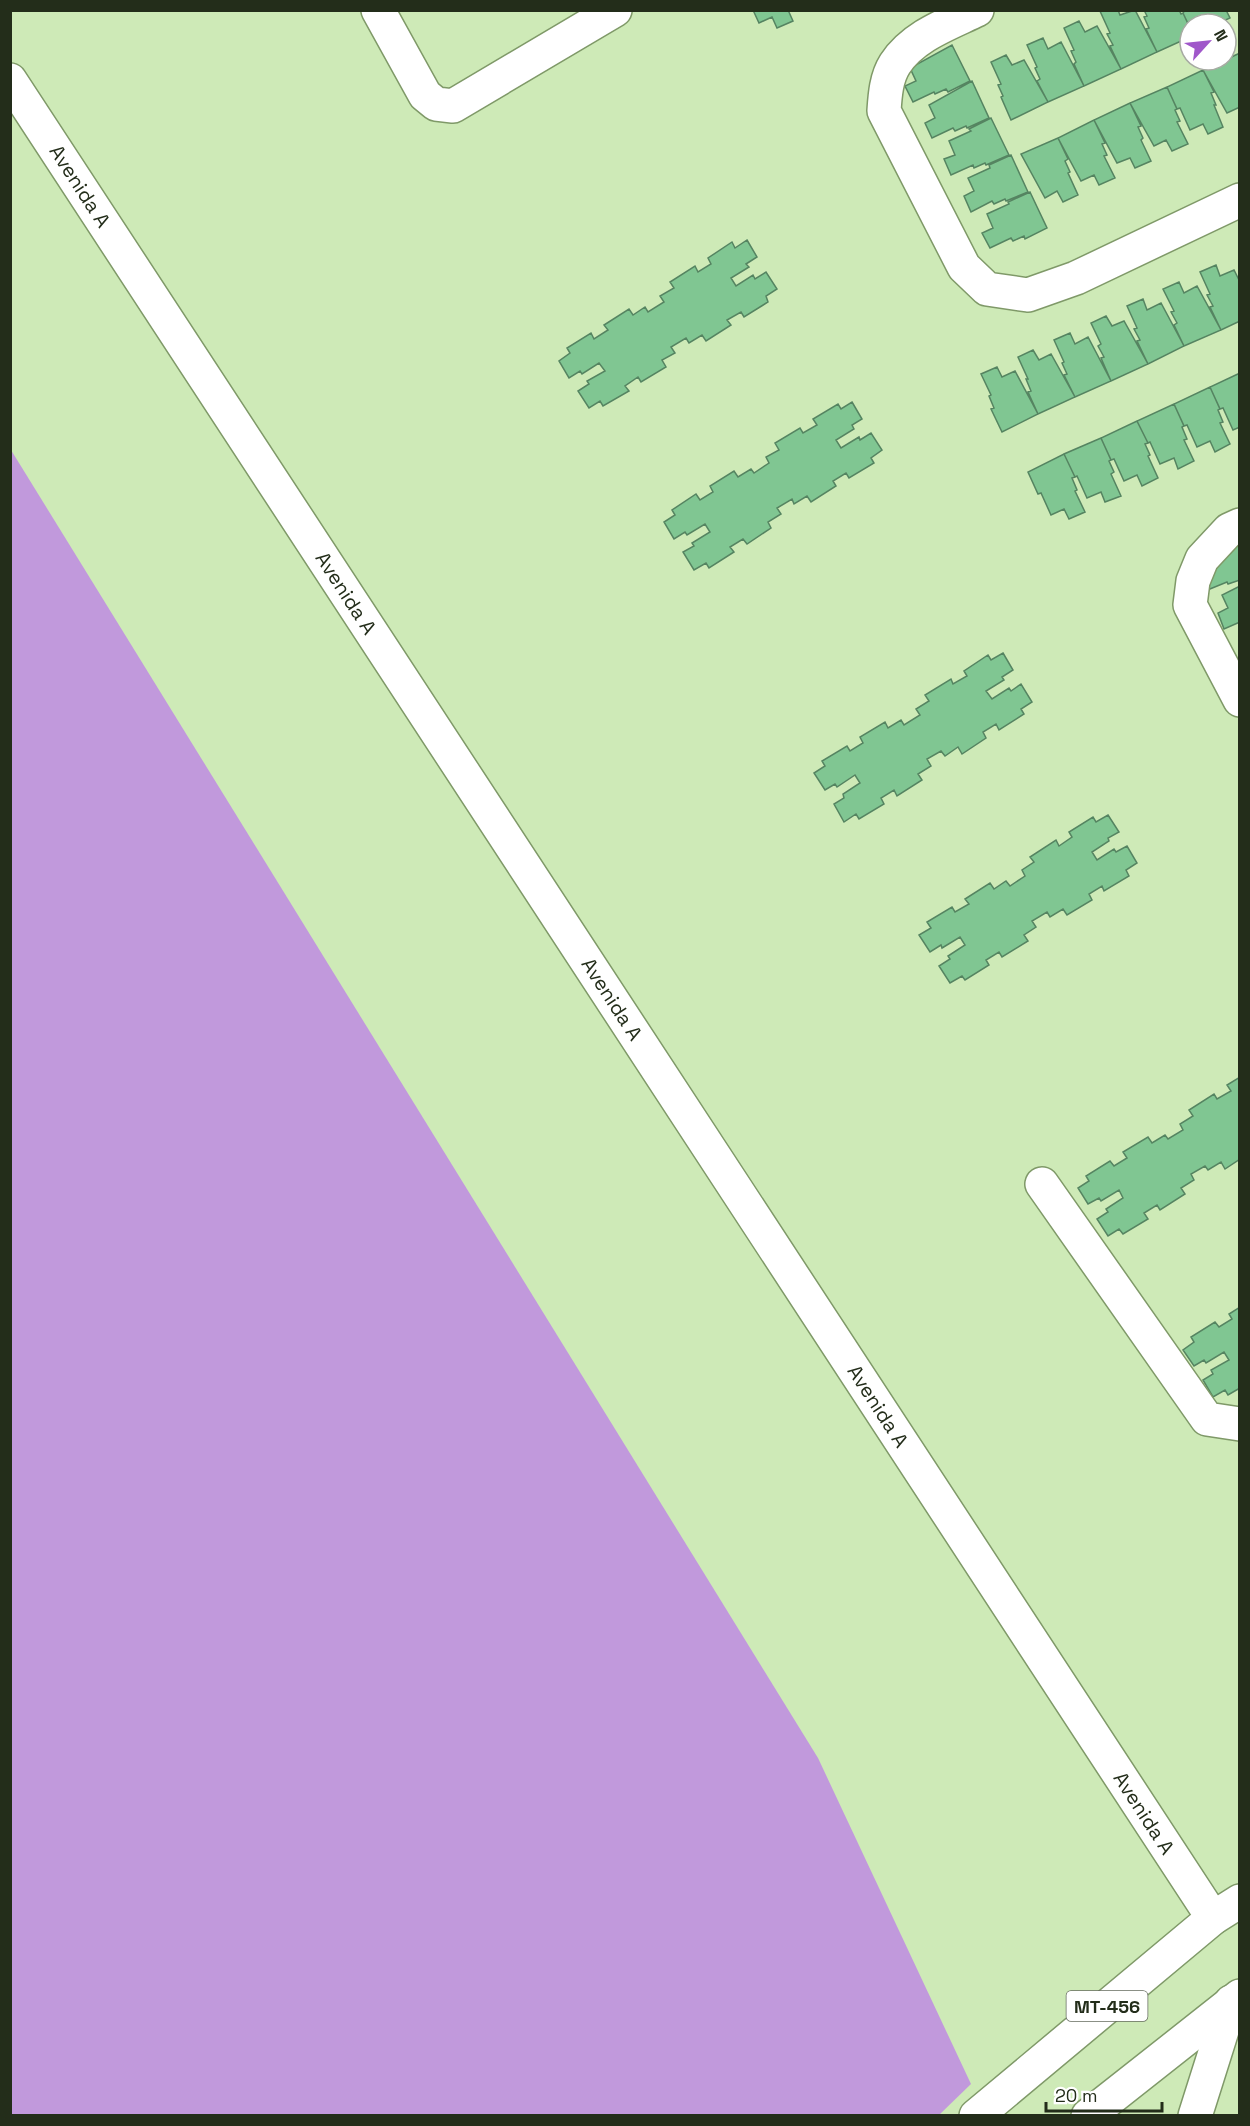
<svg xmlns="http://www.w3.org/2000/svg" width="1250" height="2126" font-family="'Space Grotesk',sans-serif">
	<rect width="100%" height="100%" fill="#ceeab7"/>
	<path fill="#c199dc" d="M11,450L818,1758L971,2084L939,2115H11Z"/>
	<path fill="#80c692" stroke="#558461" stroke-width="1.5" d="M753,10H788L793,21L777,28L772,17L759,23Z
		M1102,10H1118L1120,15L1135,10L1157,52L1121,69L1110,46L1113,45L1107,34L1110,33L1100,11Z
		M1144,10H1179L1181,14L1183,13L1190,28V37L1157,52L1146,29L1149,28L1144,17L1147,16Z
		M1185,10H1226L1230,18L1217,24H1190V28L1183,13Z
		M1079,21L1085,32L1097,26L1121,69L1084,86L1074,64L1076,62L1071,51L1074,50L1064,28Z
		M1043,38L1048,49L1061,42L1084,86L1048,102L1037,81L1040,79L1035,68L1037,67L1027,45Z
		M952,45L970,81L948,92L946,89L935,94L934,92L913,102L905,86L916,81L910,68Z
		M1240,53V107L1227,113L1203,70Z
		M1006,55L1012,65L1024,60L1048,102L1011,120L1001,97L1003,96L998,85L1001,84L991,62Z
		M1203,70L1214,92L1211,93L1216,105H1214L1223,127L1208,134L1203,124L1190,130L1180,108L1177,109L1167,87Z
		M972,81L989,118L967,128L966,126L955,131L953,128L932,138L925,123L935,118L929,105Z
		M1167,87L1177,109L1175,110L1180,121L1177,122L1188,144L1172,151L1166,140L1154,146L1130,103Z
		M1130,103L1141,126L1138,127L1143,138L1141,140L1151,161L1135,168L1130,158L1117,163L1094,120Z
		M991,118L1009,155L986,165L985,163L974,168L973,165L951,175L944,159L955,155L949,141L971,131L969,129Z
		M1094,120L1105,143L1102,144L1107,155L1104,156L1115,178L1099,185L1094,175L1081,181L1058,138Z
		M1058,138L1068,159L1065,161L1070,172L1068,173L1078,195L1063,202L1057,191L1045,198L1021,154Z
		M1011,155L1028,192L1006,201L1005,199L994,204L992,201L971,212L964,196L974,191L968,178L990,168L989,165Z
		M1030,192L1047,228L1025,239L1024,236L1013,241L1011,238L990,248L982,233L993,228L987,214L1009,204L1008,202Z
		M747,240L757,257L746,264L749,267L731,278L736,286L753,275L755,279L766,272L777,289L766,296L768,302L744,317L741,312L727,320L731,325L706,341L702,335L689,343L686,338L671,347L675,353L662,360L666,367L641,382L638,377L625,386L629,391L603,406L600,401L589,408L578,391L589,384L587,381L605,371L599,363L582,374L580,371L569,378L559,361L570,353L567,348L591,333L594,339L608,330L604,325L629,309L633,315L645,307L648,312L664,302L660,296L674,288L670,282L695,266L698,272L711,264L708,258L732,242L735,248Z
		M1216,265L1220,276L1234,270L1240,282V321L1221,330L1210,307L1213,306L1207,295L1210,294L1200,272Z
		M1179,282L1184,293L1197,286L1221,330L1184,346L1174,325L1177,323L1171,312L1174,311L1163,289Z
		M1143,299L1147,310L1161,303L1184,346L1148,364L1137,341L1140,340L1134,329L1137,328L1127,306Z
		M1106,316L1112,326L1124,321L1148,364L1111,381L1101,358L1104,357L1098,346L1101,344L1091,323Z
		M1070,333L1075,344L1088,337L1111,381L1075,397L1064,375L1067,374L1062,363L1064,362L1054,340Z
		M1033,350L1039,360L1051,354L1075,397L1038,414L1028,392L1031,391L1026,379H1028L1018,357Z
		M997,367L1002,377L1015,371L1038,414L1002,432L991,409L994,408L989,396L991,395L981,374Z
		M1240,373V427L1233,430L1223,408L1220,409L1210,387Z
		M1210,387L1220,409L1218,410L1223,422L1220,423L1230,444L1215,452L1210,441L1197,447L1187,425L1184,426L1174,404Z
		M852,402L862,419L852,425L854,429L836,440L841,448L859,437L860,440L871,433L882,450L871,458L874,463L849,478L846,473L833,481L836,486L811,502L807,496L794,504L792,499L777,508L781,514L768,522L771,528L747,544L743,539L730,547L734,552L709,568L706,563L694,570L683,552L694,546L692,543L710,532L705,524L687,535L685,532L674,539L664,522L675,515L672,510L696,494L700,500L713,492L710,486L734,471L738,477L751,469L754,473L769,463L766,457L779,450L775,443L800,428L803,433L817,425L813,419L838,404L841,409Z
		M1174,404L1184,426L1182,427L1187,439L1184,440L1194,461L1178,469L1174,458L1160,464L1150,442L1148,443L1137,421Z
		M1137,421L1148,443L1145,444L1150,455L1148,456L1158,478L1142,486L1137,475L1124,481L1114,459L1111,460L1101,438Z
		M1101,438L1111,460L1109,461L1114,472L1111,474L1121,496L1105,502L1101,492L1087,498L1077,476L1075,477L1064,454Z
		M1064,454L1075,477L1072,478L1077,490L1075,491L1085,512L1069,519L1064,509L1051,515L1041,493L1038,494L1028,472Z
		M1240,538V580L1228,584L1227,582L1205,591L1198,576Z
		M1240,586V622L1224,629L1218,613L1228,608L1222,595Z
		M1003,653L1013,670L1002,677L1004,680L986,691L992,699L1009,688L1011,691L1021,684L1032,702L1021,709L1024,714L999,730L996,724L983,732L986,738L962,754L958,747L945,756L941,751L927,759L931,766L918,774L922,780L897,796L894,790L881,798L884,804L859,819L856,814L844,822L834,804L844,798L843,794L860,783L855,775L837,787L835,784L825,790L814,773L825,766L822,761L847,746L850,751L863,743L860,737L885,722L888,728L901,720L904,725L920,715L916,709L929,701L925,695L951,679L953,684L967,676L964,671L988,655L991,660Z
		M1108,815L1119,832L1108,838L1109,841L1092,852L1097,860L1114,849L1116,852L1127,846L1137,863L1126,870L1129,876L1104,891L1102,886L1089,894L1092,900L1067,915L1063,909L1050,917L1047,912L1032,921L1036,927L1024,935L1028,941L1002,957L999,952L986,960L989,965L965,980L962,976L950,983L939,966L950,959L948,956L965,945L960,937L942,948L941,945L930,952L919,935L931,928L927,922L952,907L955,912L969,904L965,899L990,883L994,889L1006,881L1010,886L1025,876L1022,870L1034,862L1030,857L1056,840L1059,846L1072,837L1069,832L1093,817L1096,822Z
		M1240,1077V1159L1225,1169L1221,1162L1208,1170L1205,1166L1191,1174L1194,1180L1181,1188L1185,1194L1160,1210L1157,1205L1144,1213L1148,1219L1123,1234L1119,1229L1108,1236L1097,1219L1108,1212L1106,1209L1123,1198L1119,1190L1101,1201L1099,1198L1088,1204L1078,1188L1089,1181L1086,1176L1110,1161L1114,1166L1127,1158L1123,1152L1148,1137L1152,1143L1165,1135L1168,1139L1183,1130L1180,1124L1193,1116L1189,1110L1214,1094L1217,1099L1231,1091L1227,1085Z
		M1240,1307V1388L1228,1395L1225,1390L1213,1397L1203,1380L1213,1374L1211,1370L1229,1360L1224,1352L1206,1363L1204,1360L1194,1366L1183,1350L1194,1342L1191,1337L1215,1322L1219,1327L1232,1319L1229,1314Z"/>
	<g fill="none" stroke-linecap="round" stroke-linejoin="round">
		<defs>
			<path id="minor" d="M378,10L425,95L436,104L453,106L615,10
				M977,10C948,24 913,36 895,64C886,78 885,96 884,111L964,267L987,289L1028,295L1076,278L1240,200
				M10,80L1213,1918
				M1240,525L1229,530L1202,559L1193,581L1190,605L1240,700
				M1042,1184L1207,1419L1240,1424
				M1195,2116L1231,2002"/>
			<path id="major" d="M976,2116L1213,1918L1240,1901
				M1088,2116L1240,1996"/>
		</defs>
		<use href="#minor" stroke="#7f9968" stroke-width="36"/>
		<use href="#major" stroke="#7f9968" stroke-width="36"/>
		<use href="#minor" stroke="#fff" stroke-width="33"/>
		<use href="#major" stroke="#fff" stroke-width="33"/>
	</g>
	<g text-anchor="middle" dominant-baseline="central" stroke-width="4.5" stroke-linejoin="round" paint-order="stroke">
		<rect fill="#fff" stroke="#656c5f" stroke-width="1.5" x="1066.5" y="1991" width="81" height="30" rx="4.5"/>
		<g font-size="18" font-weight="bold" fill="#232d1a">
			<text x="1107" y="2006">MT-456</text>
		</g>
		<g font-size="20" fill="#232d1a" stroke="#fff">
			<text transform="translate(80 186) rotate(57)">Avenida A</text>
			<text transform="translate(346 593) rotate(57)">Avenida A</text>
			<text transform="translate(612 999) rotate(57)">Avenida A</text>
			<text transform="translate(878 1406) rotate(57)">Avenida A</text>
			<text transform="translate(1144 1813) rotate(57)">Avenida A</text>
		</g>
	</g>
	<rect width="1250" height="2126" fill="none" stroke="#232d1a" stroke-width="24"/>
	<g transform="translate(1208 42) rotate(63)"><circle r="28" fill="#ffffff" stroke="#a7aba3" stroke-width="1.5"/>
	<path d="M0-4.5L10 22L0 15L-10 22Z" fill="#a057ca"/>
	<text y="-9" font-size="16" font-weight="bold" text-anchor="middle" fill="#232d1a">N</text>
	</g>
	<path d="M1046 2102v9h116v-9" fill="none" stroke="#232d1a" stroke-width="3"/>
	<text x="1055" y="2102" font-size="18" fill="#232d1a" stroke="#ffffff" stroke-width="4.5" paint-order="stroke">20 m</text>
</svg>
